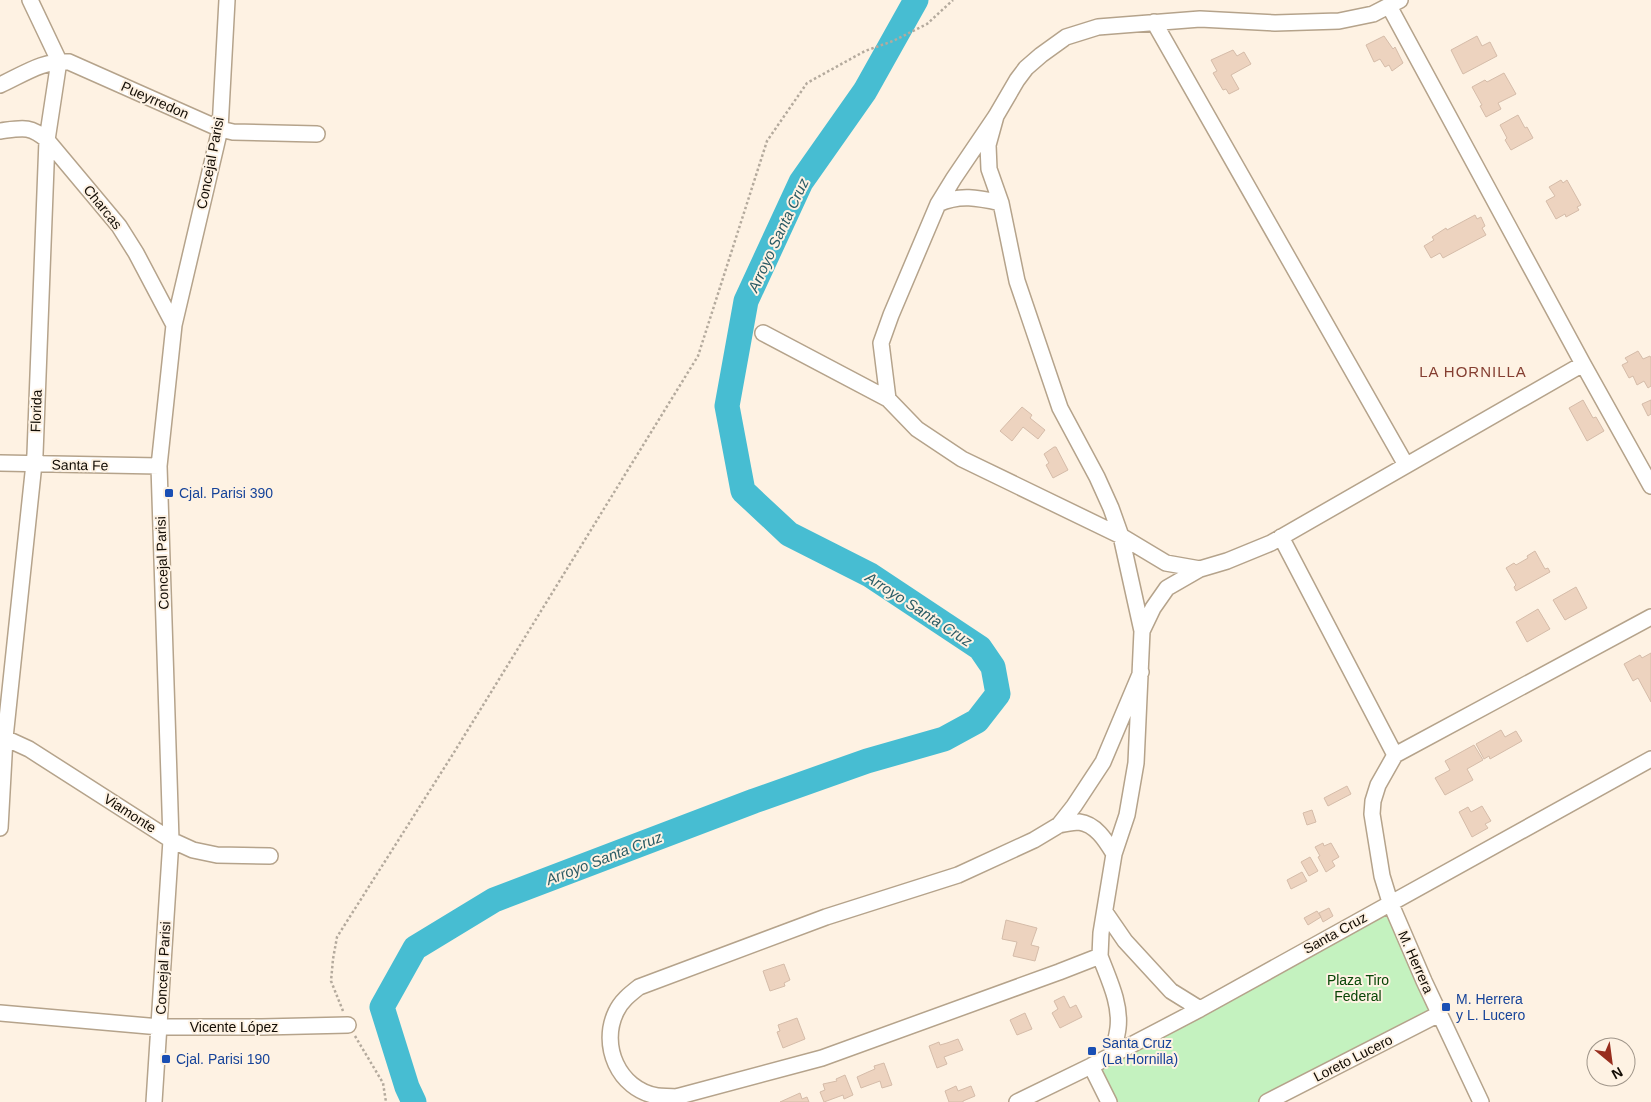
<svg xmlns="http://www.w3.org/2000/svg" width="1651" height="1102" font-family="Helvetica,sans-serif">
	<rect width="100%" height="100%" fill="#fef2e3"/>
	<path fill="#c4f2bf" d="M1390,902L1439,1014L1267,1102H1109L1092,1066Z"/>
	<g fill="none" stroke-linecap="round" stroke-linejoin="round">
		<path stroke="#47bdd2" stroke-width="25" d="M414,1102L407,1087L382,1007L415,948L494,900L754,801L867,761L944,739L977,721L998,694L993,667L980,648L870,575L789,534L743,491L727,406L746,301L801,182L865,91L916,0"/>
	</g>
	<path fill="#edd3bf" stroke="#d5bca9" d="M1384,36L1393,49L1395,47L1403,63L1392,71L1389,65L1385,67L1380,59L1374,62L1366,45Z
		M1477,36L1482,46L1490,42L1497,56L1463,74L1451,50Z
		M1233,50L1237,56L1244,52L1251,64L1231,75L1239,89L1229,94L1226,89L1223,90L1213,73L1217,71L1211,60Z
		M1504,73L1516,94L1498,103L1501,109L1486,117L1480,106L1482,105L1472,87L1485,80L1487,82Z
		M1518,115L1525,128L1527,127L1533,138L1511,150L1505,140L1507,138L1500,125Z
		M1561,180L1563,183L1567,180L1581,205L1577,207L1579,210L1566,217L1565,214L1556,219L1546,201L1555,196L1549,187Z
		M1475,215L1477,219L1481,217L1485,226L1482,228L1486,235L1443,258L1440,253L1431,258L1424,246L1434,240L1432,237L1446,228L1447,230Z
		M1638,351L1643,359L1650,356L1651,358V386L1648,388L1644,381L1637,385L1633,376L1629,378L1622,365L1628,362L1625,358Z
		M1583,400L1593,418L1596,417L1604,431L1587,441L1569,408Z
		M1651,400V414L1648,416L1642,404Z
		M1022,407L1032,415L1030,418L1045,430L1038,439L1023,427L1012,441L1000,431Z
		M1054,447H1056L1068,470L1053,478L1046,465L1049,463L1044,454Z
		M1535,551L1545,569L1548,568L1550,572L1516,591L1514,587L1516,585L1506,568L1514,563L1516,565L1528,558L1527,556Z
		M1576,587L1587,608L1565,620L1553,600Z
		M1538,609L1550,629L1527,642L1516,622Z
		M1651,653V702L1638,678L1633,681L1624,664L1640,655L1642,658Z
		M1501,730L1505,737L1516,731L1522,741L1490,759L1489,756L1484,759L1476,744Z
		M1474,745L1483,760L1467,769L1473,780L1445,795L1435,778L1450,770L1445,761Z
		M1347,786L1351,794L1328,806L1324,798Z
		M1482,806L1491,821L1485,824L1488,828L1472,837L1459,812L1468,807L1471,812Z
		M1312,810L1316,822L1307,825L1303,813Z
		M1323,843L1324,846L1331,843L1339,857L1332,861L1335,866L1326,872L1318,857L1320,856L1315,847Z
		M1310,857L1318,871L1309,876L1301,862Z
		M1302,872L1307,881L1291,889L1287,880Z
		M1329,908L1333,916L1323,922L1319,913Z
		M1317,911L1321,917L1308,925L1304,918Z
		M1006,920L1037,928L1031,945L1039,947L1035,961L1013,956L1017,942L1002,939Z
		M784,964L790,980L784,983L785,986L770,991L763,971Z
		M1064,996L1070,1008L1076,1005L1082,1017L1060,1028L1052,1013L1058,1009L1054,1001Z
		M1025,1013L1032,1029L1017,1035L1010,1020Z
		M797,1018L805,1039L783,1048L777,1032L780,1031L778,1025Z
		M958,1039L963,1050L944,1057L947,1064L937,1068L929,1046L939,1042L940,1045L947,1043Z
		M884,1063L892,1085L882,1088L880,1081L861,1088L857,1077L868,1072L875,1069L874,1066Z
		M845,1075L853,1095L844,1099L843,1095L824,1102L820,1092L825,1090L823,1084L837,1081L836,1079Z
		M956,1086L958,1091L971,1086L975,1096L963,1101V1102H949L945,1091Z
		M800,1093L802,1099L807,1097L809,1102H780Z"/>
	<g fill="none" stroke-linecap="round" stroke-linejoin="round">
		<defs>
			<path id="minor" d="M1389,6L1583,364L1651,486
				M1154,22L1406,465
				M0,85C22,75 45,59 69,62L220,129L233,132L317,134
				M996,116L988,145L989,169L1001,203L1017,281L1060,408L1097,477L1111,508L1121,536L1142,631L1136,763L1127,815L1114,854L1101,933L1100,956L1059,972L822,1058L676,1097C670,1096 663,1097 657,1096C618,1089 600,1045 616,1012C621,1001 630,994 639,987L826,917L958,875L1034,840L1059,825L1074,806L1103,762L1141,672
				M0,131C22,128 30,125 47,140L119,226L136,253L174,325
				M938,204C960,194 978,198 1001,203
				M763,333L888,399L917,429L962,459L1121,536L1166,563L1200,569L1227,561L1271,543L1583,364
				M888,399L881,343L891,315L938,204L954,178L996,116L1017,80L1026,68L1041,55L1066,37L1098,27L1200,19L1275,23L1339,21L1373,14L1400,0
				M0,463L159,466
				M1281,537L1395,755L1378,785L1373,801L1372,814L1382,876L1390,902L1424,981L1481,1102
				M1142,631L1153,608L1167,588L1200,569
				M0,737L5,738L29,749L171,840L193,850L217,855L270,856
				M1395,755L1651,617
				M1059,825C1065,824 1073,822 1079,822C1096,824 1106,841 1114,854
				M0,828L5,738L35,454L47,140L59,61L30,0
				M1105,912L1125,941L1171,991L1200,1009
				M1100,956C1108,978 1121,1003 1118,1028C1117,1037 1114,1046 1112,1055
				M0,1013L160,1027H262L348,1025
				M1091,1066L1109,1102
				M154,1102L171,840L159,466L174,325L220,129L227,0
				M1017,1102L1091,1066L1200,1009L1651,759
				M1267,1102L1439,1014"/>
		</defs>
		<use href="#minor" stroke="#b5a38b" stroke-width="18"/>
		<path stroke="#b4aa9d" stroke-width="2.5" stroke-dasharray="2.5 2.5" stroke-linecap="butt" d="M343,1011L331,981L333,959L337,937L453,754L698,356L767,141L807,83L865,51L893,41L927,24L953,0
			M355,1036L383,1083L386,1102"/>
		<use href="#minor" stroke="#fff" stroke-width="15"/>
	</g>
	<g fill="#1a4fb4" stroke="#fef2e3" stroke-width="2">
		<rect x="164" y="488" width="10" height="10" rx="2.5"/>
		<rect x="1441" y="1002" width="10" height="10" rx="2.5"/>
		<rect x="1087" y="1046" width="10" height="10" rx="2.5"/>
		<rect x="161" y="1054" width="10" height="10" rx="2.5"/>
	</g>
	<g text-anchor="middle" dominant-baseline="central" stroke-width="4" stroke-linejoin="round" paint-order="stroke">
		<g font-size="14" fill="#120c04" stroke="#fef2e3">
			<text transform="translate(155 100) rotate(24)">Pueyrredon</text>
			<text transform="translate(210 163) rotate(-79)">Concejal Parisi</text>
			<text transform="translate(103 207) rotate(51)">Charcas</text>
			<text transform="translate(36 411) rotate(-88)">Florida</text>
			<text transform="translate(80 465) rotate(1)">Santa Fe</text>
			<text transform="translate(162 563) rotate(-92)">Concejal Parisi</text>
			<text transform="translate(130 813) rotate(33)">Viamonte</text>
			<text transform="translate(1335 933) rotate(-29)">Santa Cruz</text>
			<text transform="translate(1416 962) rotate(66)">M. Herrera</text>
			<text transform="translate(163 968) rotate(-87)">Concejal Parisi</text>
			<text x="234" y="1027">Vicente López</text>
			<text transform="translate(1353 1058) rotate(-27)">Loreto Lucero</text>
		</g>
		<g font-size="14" fill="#164399" stroke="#fef2e3" text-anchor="start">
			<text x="179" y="493">Cjal. Parisi 390</text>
			<text x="1456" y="999">M. Herrera<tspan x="1456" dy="16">y L. Lucero</tspan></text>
			<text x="1102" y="1043">Santa Cruz<tspan x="1102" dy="16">(La Hornilla)</tspan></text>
			<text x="176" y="1059">Cjal. Parisi 190</text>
		</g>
		<g font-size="14" fill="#074505" stroke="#fef2e3">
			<text x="1358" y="980">Plaza Tiro<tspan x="1358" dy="16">Federal</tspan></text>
		</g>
		<g font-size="15" font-style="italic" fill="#2a5b65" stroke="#fef2e3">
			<text transform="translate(778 235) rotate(-65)">Arroyo Santa Cruz</text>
			<text transform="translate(919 609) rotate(33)">Arroyo Santa Cruz</text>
			<text transform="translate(604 858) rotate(-21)">Arroyo Santa Cruz</text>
		</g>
		<g font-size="15" letter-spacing="1" fill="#843e31" stroke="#fef2e3">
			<text x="1473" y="371">LA HORNILLA</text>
		</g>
	</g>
	<g transform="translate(1611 1062) rotate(151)"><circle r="24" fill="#fef2e3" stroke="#a0968a"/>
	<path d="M0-4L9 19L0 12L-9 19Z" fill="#972d1d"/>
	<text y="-8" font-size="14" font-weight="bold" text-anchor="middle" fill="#120c04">N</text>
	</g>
</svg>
